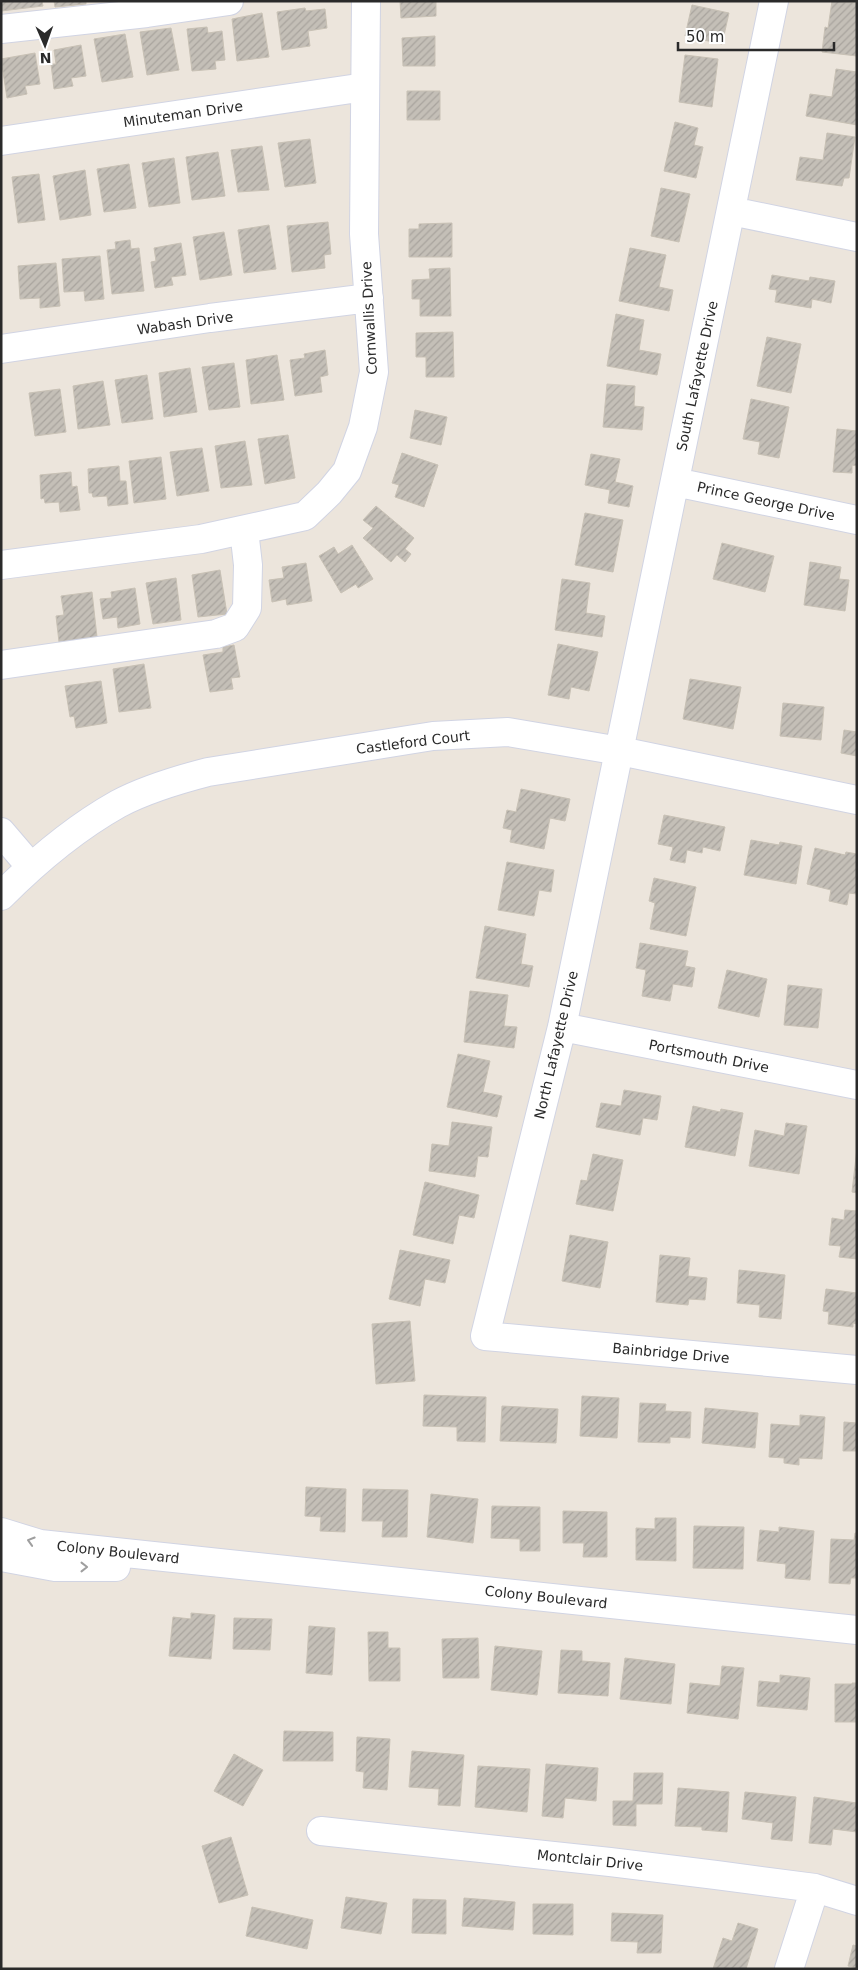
<svg xmlns="http://www.w3.org/2000/svg" width="858" height="1970" font-family="'DejaVu Sans',sans-serif">
	<defs>
		<pattern id="building-hatch" width="6" height="6" patternUnits="userSpaceOnUse" patternTransform="scale(1.25)"><rect width="6" height="6" fill="#c4bfb7"/><path d="M-1 1l2-2M0 6l6-6M5 7l2-2" fill="none" stroke="#a9a49e"/></pattern>
	</defs>
	<rect width="100%" height="100%" fill="#ece5dc"/>
	<path fill="url(#building-hatch)" stroke="#c8c1b5" d="M1,1H42L43,6L1,11Z
		M54,1H86V4L55,7Z
		M400,1H436V16L401,18Z
		M832,1L857,3V56L822,52L825,27L828,28Z
		M692,5L729,13L722,44L685,36Z
		M305,8L306,11L325,9L327,28L308,31L310,46L282,50L277,12Z
		M262,13L269,57L237,61L232,19Z
		M207,27L208,33L222,31L225,60L215,61L216,69L192,71L187,29Z
		M171,28L179,70L147,75L140,32Z
		M125,34L133,77L102,82L94,39Z
		M435,36V66H403L402,38Z
		M81,45L86,76L71,78L73,86L54,89L51,64H56L54,50Z
		M35,53L40,84L25,86L27,94L7,98L1,59Z
		M685,55L718,59L712,107L679,102Z
		M836,69L857,72V125L806,116L810,94L832,97Z
		M407,91H440V120H407Z
		M675,122L698,128L694,145L703,147L696,178L664,171Z
		M827,133L855,137L849,178H844L842,186L796,180L800,157L823,160Z
		M310,139L316,183L285,187L278,143Z
		M262,146L269,190L238,192L231,150Z
		M218,152L225,196L192,200L186,157Z
		M174,158L180,203L149,207L142,163Z
		M129,164L136,208L104,212L97,169Z
		M85,170L91,215L60,220L53,176Z
		M39,174L45,220L18,223L12,177Z
		M661,188L690,194L679,242L651,236Z
		M328,222L331,254L324,255L325,268L292,272L287,226Z
		M452,223V257H409V229H419V224Z
		M269,225L276,269L244,273L238,230Z
		M224,232L232,275L200,280L193,237Z
		M130,240L131,249L139,248L144,291L112,294L107,250L116,249L115,242Z
		M181,243L186,275L171,277L173,285L155,288L151,262L156,261L154,248Z
		M630,248L666,255L659,287L673,290L669,311L619,301Z
		M100,256L104,299L85,301L84,291L64,292L62,259Z
		M56,263L60,306L40,308V298L20,299L18,266Z
		M450,268L451,316H420V299H412V280L430,279L429,269Z
		M772,275L809,281L810,277L835,281L831,303L812,299L811,308L775,302L777,290L769,289Z
		M616,314L644,320L639,350L661,354L657,375L607,366Z
		M453,332L454,377H426V357H416V333Z
		M767,337L801,344L791,393L757,386Z
		M325,350L328,375L320,377L322,392L295,396L290,360L305,358L304,354Z
		M277,355L284,400L251,404L246,360Z
		M234,363L240,407L209,410L202,367Z
		M190,368L197,412L164,417L159,373Z
		M147,375L153,419L122,423L115,380Z
		M103,381L110,425L78,429L73,386Z
		M607,384L635,386L634,406L644,407L642,430L603,427Z
		M60,389L66,432L35,436L29,393Z
		M751,399L789,407L779,458L758,454L760,442L743,439Z
		M415,410L447,417L441,445L410,438Z
		M837,429L857,431V466L852,465V473L833,472Z
		M288,435L295,478L265,484L258,439Z
		M245,441L252,485L221,488L215,446Z
		M202,448L209,491L177,496L170,452Z
		M402,453L438,465L424,507L395,497L399,485L392,483Z
		M591,454L620,459L615,482L633,486L629,507L608,503L610,490L585,485Z
		M161,457L166,499L134,503L129,461Z
		M119,466L120,481H126L128,504L108,506L107,496L93,497L92,493H89L88,469Z
		M71,472L72,487L77,486L80,510L60,512L59,502L45,503L44,498L41,499L40,475Z
		M376,506L414,538L405,549L411,554L405,562L397,555L391,562L363,538L373,528L363,520Z
		M585,513L623,520L613,572L575,565Z
		M722,543L774,556L765,592L713,579Z
		M352,545L373,579L358,588L356,584L341,593L319,556L334,547L338,554Z
		M810,562L841,567L839,579L849,580L845,611L804,605Z
		M306,563L312,601L287,605L286,599L272,602L269,580L284,578L282,567Z
		M220,570L227,614L198,617L192,575Z
		M176,578L181,620L153,624L146,583Z
		M562,579L590,583L586,613L605,616L602,637L555,630Z
		M135,588L140,624L118,628L117,617L103,619L100,599L112,598L111,592Z
		M92,592L97,637L59,642L56,616L64,615L61,596Z
		M558,644L598,652L589,691L571,687L569,699L548,695Z
		M234,645L240,677L231,678L233,689L210,692L203,655L223,652V647Z
		M144,664L151,708L119,712L113,669Z
		M690,679L741,687L733,729L683,719Z
		M101,681L107,723L76,728L74,716L70,717L65,686Z
		M783,703L824,707L821,740L780,736Z
		M844,730L857,732V756L841,753Z
		M521,789L570,799L565,821L550,818L544,849L510,842L512,830L503,828L507,810L516,812Z
		M664,815L725,827L720,851L703,847L702,853L687,850L685,863L670,860L673,847L658,844Z
		M751,840L779,845L780,842L802,846L796,884L744,875Z
		M815,848L845,855L846,852L857,854V894L849,893L847,905L829,901L831,890L807,884Z
		M507,862L554,870L551,892L539,890L534,916L498,910Z
		M654,878L696,887L686,936L650,929L655,903L649,901Z
		M485,926L526,934L521,964L533,966L529,987L476,978Z
		M640,943L688,951L685,966L695,968L692,987L673,984L670,1001L642,996L646,970L636,968Z
		M727,970L767,979L759,1017L718,1008Z
		M788,985L822,989L818,1028L784,1025Z
		M470,991L508,995L504,1026L517,1027L514,1048L464,1042Z
		M458,1054L490,1061L483,1092L502,1096L497,1117L447,1107Z
		M624,1090L661,1096L657,1120L643,1118L640,1135L596,1127L601,1103L621,1106Z
		M693,1106L720,1112L721,1109L743,1113L735,1156L685,1147Z
		M452,1122L492,1127L488,1157L478,1156L475,1177L429,1171L432,1144L449,1146Z
		M786,1123L807,1126L799,1174L749,1166L755,1130L784,1136Z
		M857,1148V1193L852,1192Z
		M593,1154L623,1160L613,1211L576,1204L581,1180L587,1181Z
		M425,1182L479,1195L474,1218L459,1215L453,1244L413,1235Z
		M845,1210L857,1211V1259L839,1257L841,1246L829,1245L832,1218L844,1220Z
		M570,1235L608,1242L600,1288L562,1281Z
		M400,1250L450,1260L445,1283L425,1279L420,1306L389,1299Z
		M660,1255L690,1258L688,1276L707,1278L705,1300L689,1299L688,1305L656,1302Z
		M739,1270L785,1275L781,1319L759,1317L760,1305L737,1303Z
		M826,1289L857,1293V1324L853,1323V1327L828,1324L829,1312L823,1311Z
		M410,1321L415,1381L376,1384L372,1324Z
		M424,1395L486,1397L485,1442L457,1441V1427L423,1426Z
		M582,1396L619,1398L617,1438L580,1436Z
		M640,1403L666,1404L665,1411L691,1412L690,1438L670,1437V1443L638,1442Z
		M502,1406L558,1409L556,1443L500,1441Z
		M705,1408L758,1413L755,1448L702,1443Z
		M800,1415L825,1417L822,1459L799,1458V1465L784,1463V1458L769,1457L771,1424L800,1426Z
		M844,1422L857,1423V1451H843Z
		M306,1487L346,1489L345,1532L320,1531L321,1517L305,1516Z
		M363,1489L408,1490L407,1537H382L383,1521H362Z
		M431,1494L478,1499L473,1543L427,1537Z
		M492,1506L540,1507V1551H520V1539L491,1538Z
		M563,1511L607,1512V1557H583L584,1543H563Z
		M655,1518H676V1561L636,1560V1528L655,1529Z
		M694,1526L744,1527L743,1569L693,1568Z
		M779,1527L814,1531L810,1580L785,1578L786,1564L757,1561L760,1530L779,1532Z
		M855,1533H857V1578H851L850,1584L829,1583L831,1539L854,1540Z
		M191,1613L215,1615L211,1659L169,1656L173,1617L191,1619Z
		M234,1618L272,1619L270,1650L233,1649Z
		M309,1626L335,1628L332,1675L306,1673Z
		M368,1632H388V1648H400V1681H369Z
		M478,1638L479,1678H443L442,1639Z
		M495,1646L542,1651L537,1695L491,1690Z
		M561,1650L582,1651V1661L610,1663L608,1696L558,1693Z
		M625,1658L675,1664L671,1704L620,1699Z
		M722,1666L744,1668L738,1719L687,1713L690,1683L720,1686Z
		M780,1675L810,1678L807,1710L757,1706L759,1681L780,1683Z
		M852,1683H857V1722H835V1684H852Z
		M284,1731L333,1732V1761H283Z
		M357,1737L390,1739L387,1790L363,1788L364,1772L356,1771Z
		M412,1751L464,1755L460,1806L438,1805L439,1789L409,1787Z
		M234,1754L263,1770L243,1806L214,1791Z
		M546,1764L598,1768L596,1801L565,1798L563,1818L542,1816Z
		M478,1766L530,1769L527,1812L475,1807Z
		M634,1773H663L662,1804H636V1826L613,1825V1801H633Z
		M678,1788L729,1792L727,1832L702,1830V1827L675,1826Z
		M745,1792L796,1797L792,1841L771,1839L773,1823L742,1819Z
		M814,1797L857,1803V1832L833,1829L831,1845L809,1843Z
		M231,1837L248,1895L219,1903L202,1846Z
		M346,1897L387,1903L381,1934L341,1928Z
		M464,1898L515,1902L513,1930L462,1926Z
		M413,1899L446,1900V1934L412,1933Z
		M533,1904H573V1935L533,1934Z
		M252,1907L313,1920L307,1949L246,1936Z
		M612,1913L663,1915L661,1953H637L638,1942L611,1941Z
		M738,1923L758,1929L746,1969H713L723,1938L732,1941Z
		M853,1945L857,1946V1968L848,1966Z"/>
	<g fill="none" stroke-linecap="round" stroke-linejoin="round">
		<defs>
			<path id="minor" d="M774,1L562,1027L485,1336L857,1370
				M1,29L147,13L229,1
				M1,141L365,87
				M731,211L857,237
				M1,349L210,318L369,298
				M675,482L857,520
				M1,565L201,539L305,516L329,493L347,471L363,427L374,372L364,234L366,1
				M1,665L216,634L235,627L247,608L248,565L244,530
				M1,832L31,867
				M1,896C34,863 77,827 118,804C146,789 177,780 208,772L433,736L508,732L620,751L857,800
				M562,1027L857,1085
				M1,1532L40,1544L857,1630
				M1,1557L55,1567H116
				M321,1831L610,1862L716,1875L815,1888L857,1901
				M789,1969L815,1888"/>
		</defs>
		<use href="#minor" stroke="#d1d4e3" stroke-width="30"/>
		<use href="#minor" stroke="#fff" stroke-width="28"/>
	</g>
	<defs><path id="oneway-chevron" d="M-2-3.5L2.5 0L-2 3.5" fill="none" stroke-width="1.6" stroke-linecap="round" stroke-linejoin="round" transform="scale(1.25)"/></defs>
	<g stroke="#9f9f9f">
		<use href="#oneway-chevron" transform="translate(31 1541) rotate(-163)"/>
		<use href="#oneway-chevron" transform="translate(84 1567)"/>
	</g>
	<g text-anchor="middle" dominant-baseline="central" stroke-width="4" stroke-linejoin="round" paint-order="stroke">
		<g font-size="14" fill="#2a2a2a" stroke="#fff">
			<text transform="translate(183 114) rotate(-8)">Minuteman Drive</text>
			<text transform="translate(369 318) rotate(-93)">Cornwallis Drive</text>
			<text transform="translate(185 323) rotate(-8)">Wabash Drive</text>
			<text transform="translate(697 376) rotate(-78)">South Lafayette Drive</text>
			<text transform="translate(766 501) rotate(12)">Prince George Drive</text>
			<text transform="translate(413 742) rotate(-7)">Castleford Court</text>
			<text transform="translate(556 1045) rotate(-77)">North Lafayette Drive</text>
			<text transform="translate(709 1056) rotate(11)">Portsmouth Drive</text>
			<text transform="translate(671 1353) rotate(5)">Bainbridge Drive</text>
			<text transform="translate(118 1552) rotate(6)">Colony Boulevard</text>
			<text transform="translate(546 1597) rotate(6)">Colony Boulevard</text>
			<text transform="translate(590 1860) rotate(6)">Montclair Drive</text>
		</g>
	</g>
	<rect width="858" height="1970" fill="none" stroke="#2a2a2a" stroke-width="5"/>
	<g transform="translate(45 45) rotate(178)" stroke="#ffffff" stroke-width="4" paint-order="stroke">
	<path d="M0-4L9 19L0 12L-9 19Z" fill="#2a2a2a"/>
	<text y="-8" font-size="14" font-weight="bold" text-anchor="middle" fill="#2a2a2a">N</text>
	</g>
	<path d="M678 42v8h156v-8" fill="none" stroke="#2a2a2a" stroke-width="2.5"/>
	<text x="686" y="42" font-size="15" fill="#2a2a2a" stroke="#ffffff" stroke-width="4" paint-order="stroke">50 m</text>
</svg>
